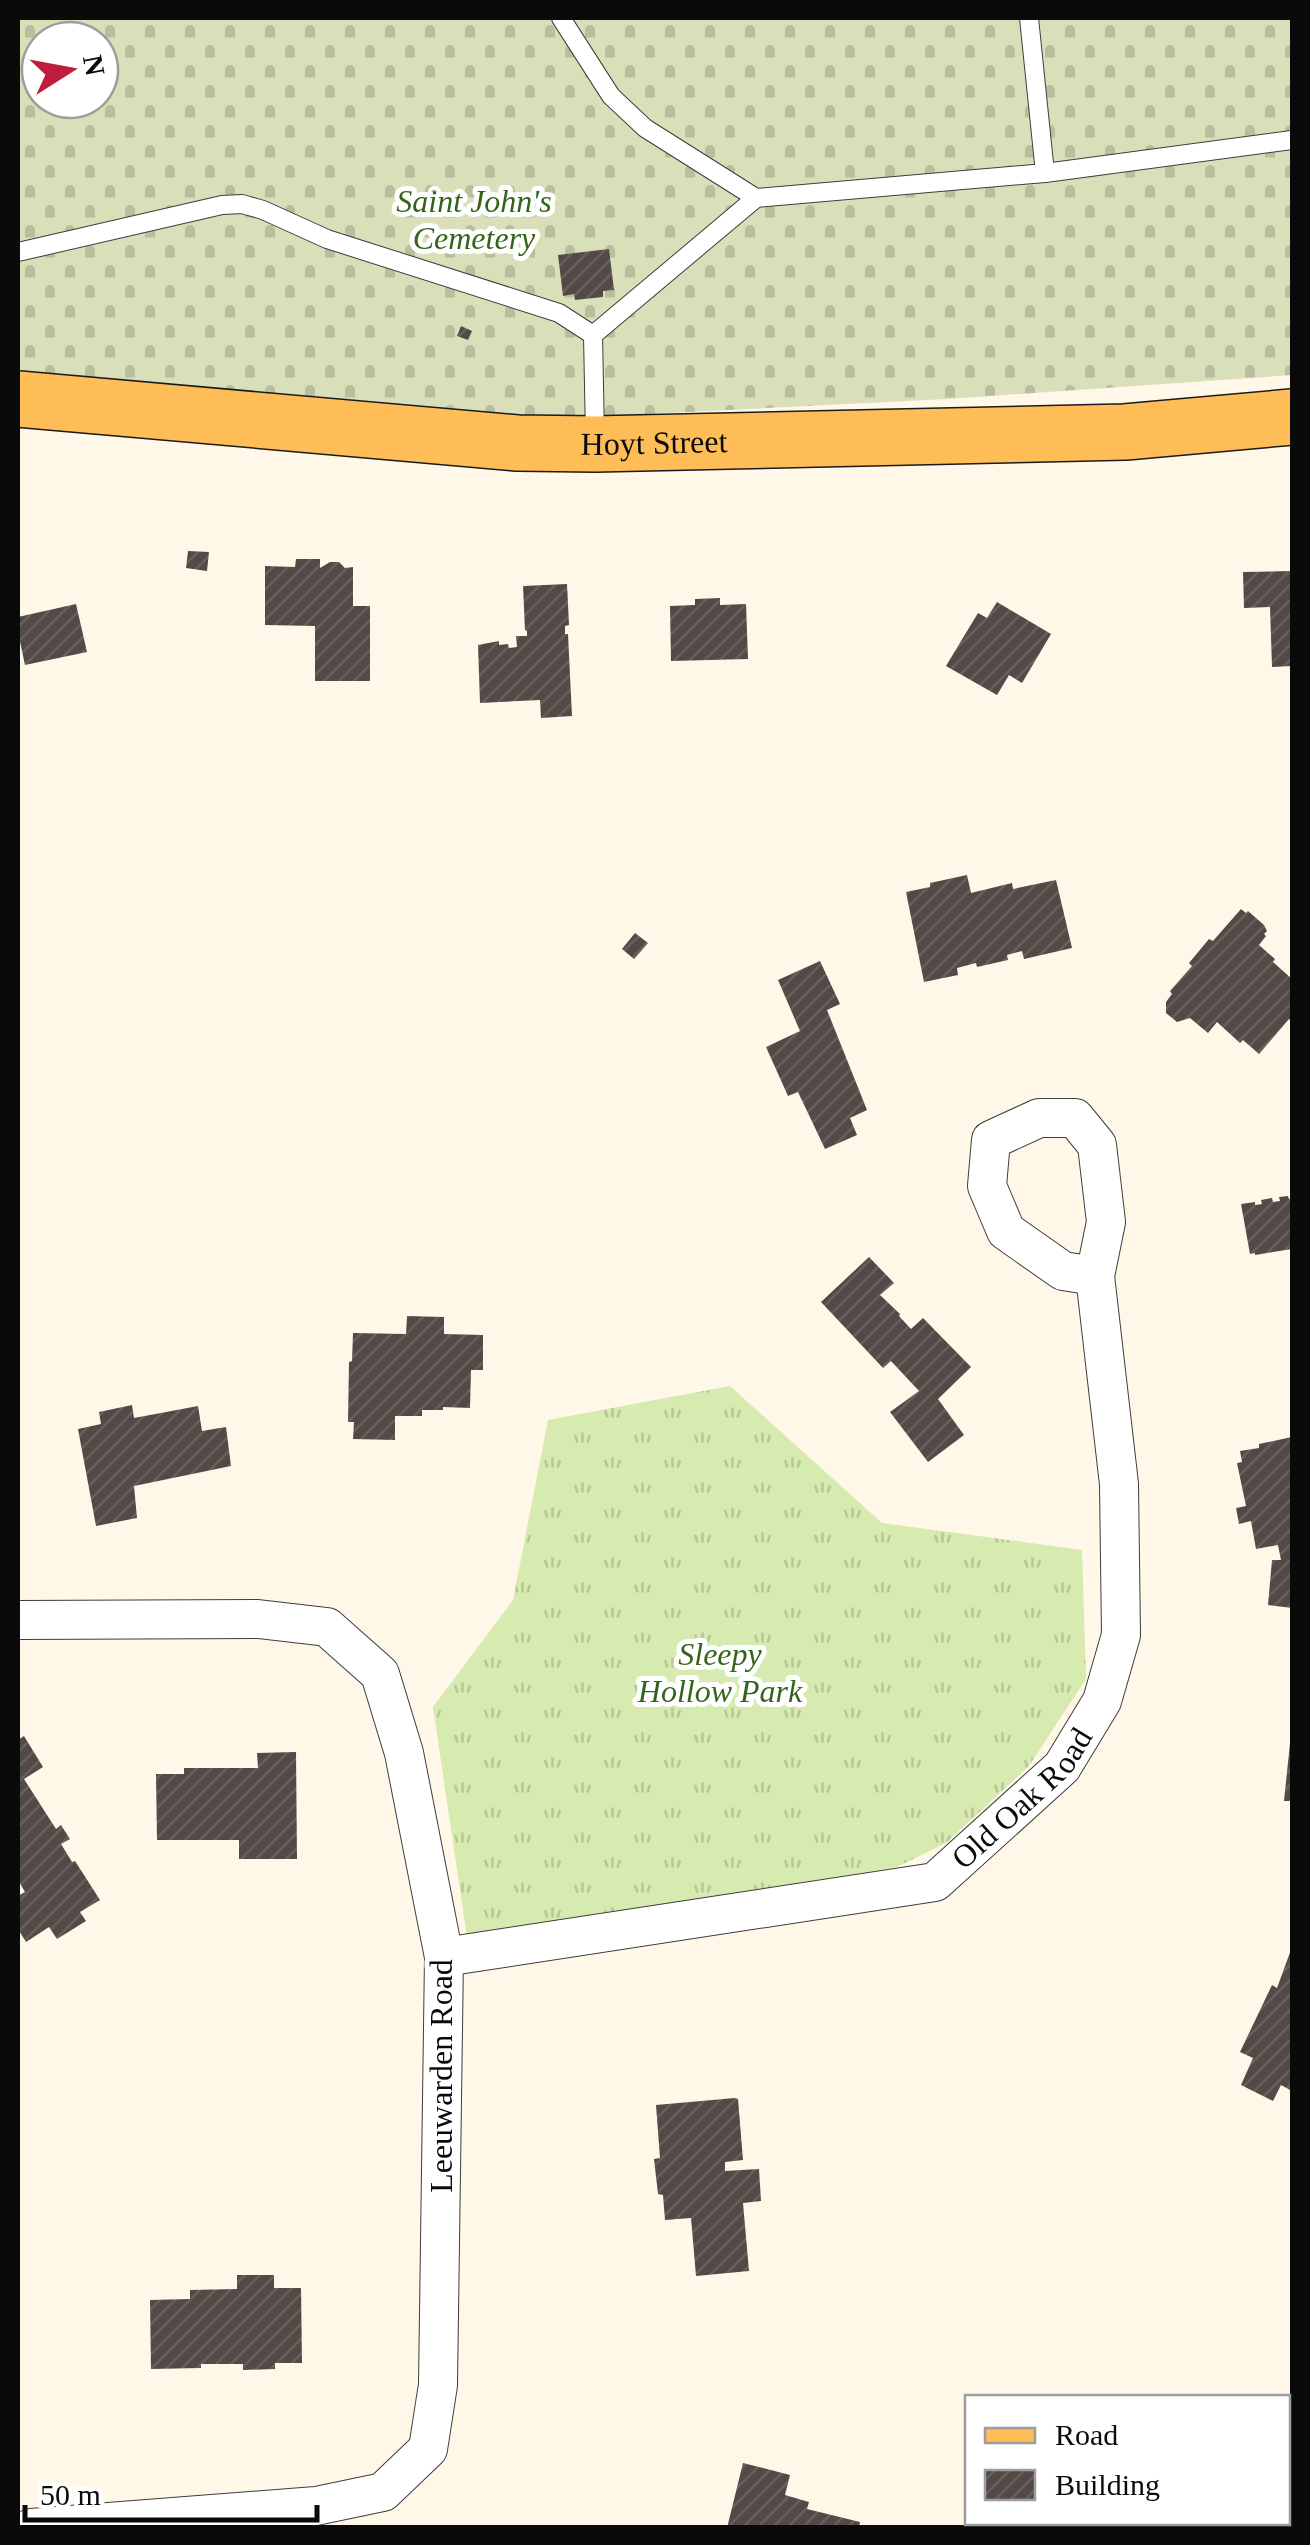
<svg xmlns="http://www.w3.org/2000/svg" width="1310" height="2545" font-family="Georgia,serif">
	<defs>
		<pattern id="grass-tufts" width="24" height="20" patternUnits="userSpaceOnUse" patternTransform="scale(2.5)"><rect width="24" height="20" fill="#d7eab0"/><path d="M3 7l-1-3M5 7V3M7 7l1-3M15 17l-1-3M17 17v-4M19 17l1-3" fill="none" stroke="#b7c796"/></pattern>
		<pattern id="cemetery-stones" width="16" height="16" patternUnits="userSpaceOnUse" patternTransform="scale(2.5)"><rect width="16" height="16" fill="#d9e0b9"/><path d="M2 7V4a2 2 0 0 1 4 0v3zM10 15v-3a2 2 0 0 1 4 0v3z" fill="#b9bf9e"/></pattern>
		<pattern id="building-hatch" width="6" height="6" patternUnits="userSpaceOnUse" patternTransform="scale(2.5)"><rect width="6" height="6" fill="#534946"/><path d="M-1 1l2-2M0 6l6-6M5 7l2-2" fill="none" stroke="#675f5c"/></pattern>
	</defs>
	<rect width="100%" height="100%" fill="#fff7e7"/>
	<path fill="url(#grass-tufts)" d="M730,1386L882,1523L1082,1550L1086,1679L1029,1766L946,1843L897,1867L467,1937L433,1707L513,1600L548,1420Z"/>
	<path fill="url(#cemetery-stones)" fill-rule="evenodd" d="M18,18H1292V375L947,399L449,424L18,373ZM40,40H100V100H40Z"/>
	<path fill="url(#building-hatch)" d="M609,249L614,290L603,291V297L575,300L574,294L563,296L558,255Z
		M461,326L472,331L468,340L457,336Z
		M188,551L209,552L207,571L186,568Z
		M296,559H320V568L330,562H339L345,568L353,567V606H370V681H315V626L265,625V566L295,567Z
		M1292,571V666L1272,667L1270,607L1244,608L1243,572Z
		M567,584L569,625L565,626V634H568L572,716L541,718L540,700L480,703L478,645L499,641V645L508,644L509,648L517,647L516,636H527V631L525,630L523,586Z
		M720,598V605L746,604L748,659L671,661L670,606L695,605V599Z
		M997,602L1051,634L1022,683L1009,675L997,695L946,666L978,613L987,618Z
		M76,604L87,652L25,665L18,632V617Z
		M967,875L971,893L1012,883L1013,889L1056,880L1072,948L1024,959L1022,951L1007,955L1008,960L977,967L976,963L957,968L958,975L924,982L906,892L930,887V883Z
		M1241,909L1246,913L1248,911L1264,925L1267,931L1264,934L1266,936L1259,945L1275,959L1273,962L1292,979V1022L1289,1019L1259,1054L1243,1040L1240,1043L1217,1022L1208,1033L1190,1018L1177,1022L1166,1013V1002L1172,994L1170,991L1192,966L1189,963L1209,939L1213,941Z
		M635,933L648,943L634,959L622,949Z
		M820,961L840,1004L827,1010L867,1110L850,1118L857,1135L825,1149L798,1092L788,1096L766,1047L800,1031L778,980Z
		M1288,1196L1289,1199H1292V1249L1255,1255V1253L1250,1254L1241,1204L1255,1202V1205L1262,1204L1261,1200L1272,1198L1273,1202L1280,1201L1279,1197Z
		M869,1257L894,1283L880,1295L900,1314L899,1316L911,1329L923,1318L971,1367L938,1399L964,1435L928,1462L890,1412L919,1391L891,1361L883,1368L821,1302Z
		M407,1316L444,1317V1334L483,1335V1370H471L470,1408L443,1407V1410H422V1416H395V1440L353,1439L354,1422H348L349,1362L352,1361L353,1333L406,1334Z
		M132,1405L134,1418L198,1406L202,1431L226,1427L231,1466L134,1486L137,1518L96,1526L78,1429L101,1424L99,1412Z
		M1292,1437V1608L1268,1605L1272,1560H1281L1278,1545L1256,1549L1251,1521L1239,1524L1236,1508L1246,1506L1237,1463L1242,1462L1240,1451L1259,1448V1444Z
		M24,1736L43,1767L24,1779L56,1829L61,1825L70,1839L61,1844L72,1862L75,1861L100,1900L80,1912L86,1921L57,1939L49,1927L26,1942L18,1929V1896L25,1892L18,1880V1740Z
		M1290,1743H1292V1801H1284Z
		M296,1752L297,1859H239V1840H157L156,1774H184V1768H258L257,1753Z
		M1292,1947V2091L1281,2085L1273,2101L1241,2085L1253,2058L1240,2052L1272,1985L1277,1988Z
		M735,2098L738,2099L743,2160L725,2162V2171L759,2169L761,2201L743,2203L749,2271L696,2276L691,2218L665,2220L663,2195L658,2194L654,2159L660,2158L656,2105Z
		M237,2275H274V2288H301L302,2363H275V2369L243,2370V2364H201V2368L151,2369L150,2300L190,2299V2290L237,2289Z
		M743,2463L790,2475L785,2495L809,2502L807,2509L860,2522L859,2528H727Z"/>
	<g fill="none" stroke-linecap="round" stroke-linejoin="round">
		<defs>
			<path id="service" d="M561,18L611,96L645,128L756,198
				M1029,18L1045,173L1292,140
				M18,252L222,205L242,204L263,210L327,239L559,313L593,335
				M595,436L593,335L756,198L1045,173"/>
			<g id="minor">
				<path d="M1039,1118H1075L1097,1145L1106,1222L1095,1276L1063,1271L1006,1231L987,1186L991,1140Z"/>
				<path d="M18,1620L258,1619L327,1627L380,1674L404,1753L444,1957L438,2385L428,2449L383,2492L316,2506L31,2528"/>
				<path id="s1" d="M444,1957L935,1882L1062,1767L1102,1701L1121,1635L1119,1484L1095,1276"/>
			</g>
			<g id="primary">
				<path id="s2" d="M18,399L517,443L595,444L1125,432L1292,417"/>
			</g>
		</defs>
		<use href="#service" stroke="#3d3d3d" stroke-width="20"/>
		<use href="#minor" stroke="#3d3d3d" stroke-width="40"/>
		<use href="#primary" stroke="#1b1b1b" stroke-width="58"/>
		<use href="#service" stroke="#fff" stroke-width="18"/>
		<use href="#minor" stroke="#fff" stroke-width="38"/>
		<use href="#primary" stroke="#ffbd57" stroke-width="55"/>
	</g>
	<g text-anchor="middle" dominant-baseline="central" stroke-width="10" stroke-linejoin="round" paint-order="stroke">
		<g font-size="32" font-style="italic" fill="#336419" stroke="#fff">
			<text x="474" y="201">Saint John's<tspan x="474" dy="37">Cemetery</tspan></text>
			<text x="720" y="1654">Sleepy<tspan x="720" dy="37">Hollow Park</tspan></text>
		</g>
		<g font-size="32" fill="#0a0a0a" stroke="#fff">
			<text stroke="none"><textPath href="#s2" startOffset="638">Hoyt Street</textPath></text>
			<text stroke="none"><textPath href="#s1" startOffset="618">Old Oak Road</textPath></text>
			<text transform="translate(441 2076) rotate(-90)">Leeuwarden Road</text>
		</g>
	</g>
	<rect width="1310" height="2545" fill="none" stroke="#0a0a0a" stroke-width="40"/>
	<rect x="965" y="2395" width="325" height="130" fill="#ffffff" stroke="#9d9d9d" stroke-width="2.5"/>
	<rect x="985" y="2428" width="50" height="15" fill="#ffbd57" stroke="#9d9d9d" stroke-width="2.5"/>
	<text x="1055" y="2445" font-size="30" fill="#0a0a0a">Road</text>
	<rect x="985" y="2470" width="50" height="30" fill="url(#building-hatch)" stroke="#9d9d9d" stroke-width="2.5"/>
	<text x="1055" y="2495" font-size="30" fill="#0a0a0a">Building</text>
	<g transform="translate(70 70) rotate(79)"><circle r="48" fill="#ffffff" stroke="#9d9d9d" stroke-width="2.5"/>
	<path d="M0-8L18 38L0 25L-18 38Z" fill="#c01d3c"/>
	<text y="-15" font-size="28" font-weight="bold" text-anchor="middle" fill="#0a0a0a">N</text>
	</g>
	<path d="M25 2505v15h292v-15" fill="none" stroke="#0a0a0a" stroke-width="5"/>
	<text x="40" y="2505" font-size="30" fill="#0a0a0a" stroke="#ffffff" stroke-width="8" paint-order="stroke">50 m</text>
</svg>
